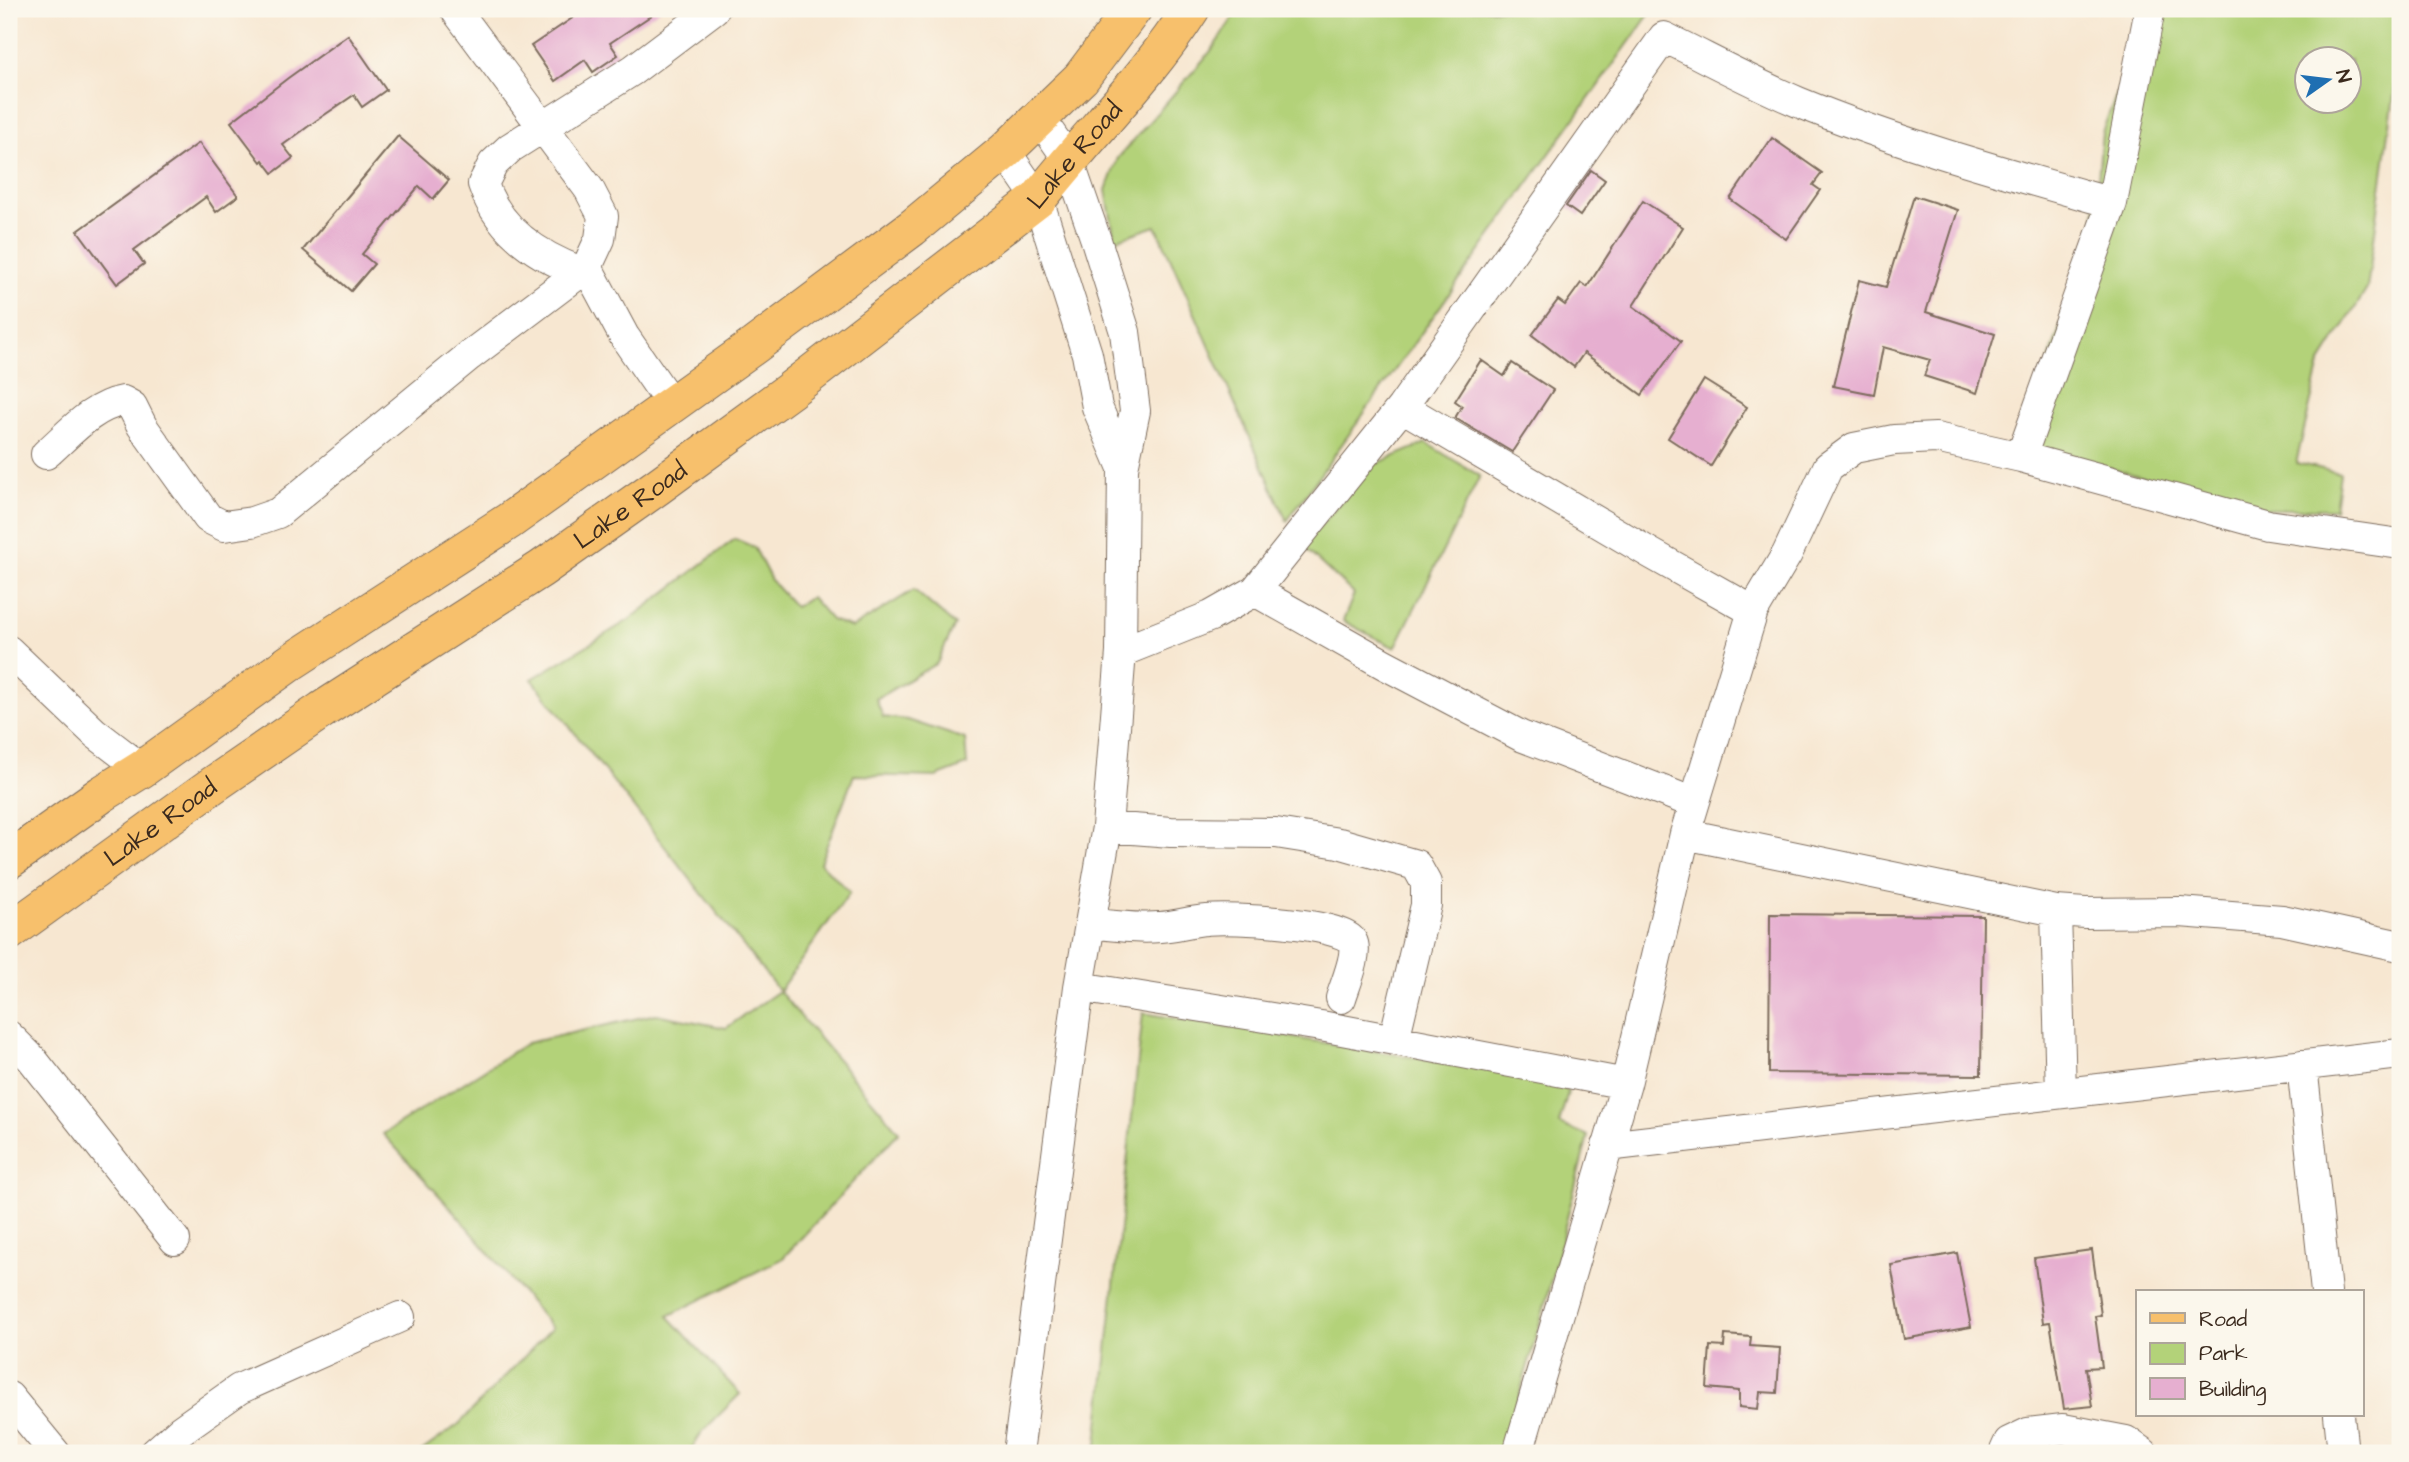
<svg xmlns="http://www.w3.org/2000/svg" width="2409" height="1462" font-family="'Architects Daughter',sans-serif">
	<rect width="100%" height="100%" fill="#fbf7ec"/>
	<filter id="ink" filterUnits="userSpaceOnUse"><feTurbulence type="fractalNoise" baseFrequency=".0143" numOctaves="2"/><feDisplacementMap in="SourceGraphic" scale="14" xChannelSelector="R" yChannelSelector="G"/><feConvolveMatrix kernelMatrix="1 2 1 2 8 2 1 2 1" color-interpolation-filters="sRGB"/></filter>
	<filter id="wash" filterUnits="userSpaceOnUse"><feTurbulence type="fractalNoise" baseFrequency=".00686" numOctaves="4" result="noise"/><feDisplacementMap in="SourceGraphic" scale="28" xChannelSelector="R" yChannelSelector="G"/><feGaussianBlur stdDeviation="1.57" result="paint"/><feColorMatrix in="noise" values="0 0 0 0 0 0 0 0 0 0 0 0 0 0 0 0 0 1.4 0 .05"/><feComposite in="paint" operator="in"/></filter>
	<g filter="url(#wash)">
		<rect width="100%" height="100%" fill="#f7e7d1"/>
		<path fill="#b3d279" stroke="#777e4c" stroke-width="2" fill-rule="evenodd" d="M1239,9H1653L1287,521L1156,226L1115,240L1106,190L1118,158L1211,51Z
			M2150,9H2400V53L2367,289L2320,364L2296,463L2340,473L2335,509H2264L2052,453L2022,439L2094,228L2102,132ZM2308,60H2350V102H2308Z
			M1426,443L1480,476L1395,648L1343,621L1354,594L1302,546L1373,465Z
			M735,539L754,547L772,582L795,607L811,597L831,620L852,628L914,590L955,625L937,663L876,699L883,717L908,720L965,739L967,765L936,777L854,775L820,863L850,892L779,991L899,1132L782,1259L668,1316L740,1394L702,1432L689,1453H419L459,1424L552,1328L458,1216L383,1134L527,1043L656,1014L726,1028L779,991L532,679L629,620Z
			M1143,1013L1557,1081L1568,1092L1559,1124L1588,1136L1543,1312L1503,1453H1096Z"/>
		<g id="blocks">
			<path fill="#e6afd0" d="M586,9H661L610,43L618,55L593,72L585,60L555,81L531,46Z
				M348,35L386,90L362,107L354,95L317,120L283,145L293,158L273,173L263,160L261,162L231,122L288,78Z
				M398,136L449,180L433,199L419,186L362,254L374,264L351,291L303,250Z
				M1772,138L1822,173L1813,185L1820,190L1786,239L1730,199Z
				M199,143L238,196L216,212L206,197L134,250L144,264L117,284L78,231Z
				M1591,170L1605,180L1580,216L1566,206Z
				M1914,196L1958,210L1926,312L1995,334L1977,393L1924,376L1930,360L1883,347L1874,394L1833,386L1859,280L1886,287Z
				M1643,201L1683,227L1633,306L1681,341L1642,395L1584,353L1574,367L1532,335L1558,300L1565,305L1581,283L1587,287Z
				M1481,360L1504,376L1512,363L1553,390L1512,452L1455,418L1462,406L1455,401Z
				M1704,380L1747,407L1711,466L1668,438Z
				M1770,914L1983,916L1981,1075L1769,1073Z
				M2092,1250L2101,1315L2095,1316L2102,1367L2086,1368L2092,1406L2064,1409L2050,1322L2043,1323L2034,1258Z
				M1957,1253L1971,1327L1904,1339L1891,1265Z
				M1725,1335L1751,1337L1750,1346L1780,1348L1777,1393L1760,1392L1758,1409L1739,1407V1391L1707,1388L1710,1346L1724,1347Z"/>
		</g>
	</g>
	<g filter="url(#ink)">
		<use href="#blocks" fill-opacity="0" stroke="#7d6c5d" stroke-width="2"/>
		<g fill="none" stroke-linecap="round" stroke-linejoin="round">
			<defs>
				<path id="minor" d="M1005,151L1038,199L1087,354L1097,407L1123,468
					M587,267L624,336L671,404
					M581,272C537,256 498,229 483,184L493,164L510,148L633,70L714,9
					M1402,407L1650,553L1753,611
					M46,454C69,434 92,406 123,401L132,406L142,426L208,518L224,526L252,522L278,513L469,356L587,267L600,239L603,216L589,189L455,9
					M2021,457L2112,203L2150,9
					M1255,591L1384,664L1521,736L1694,803
					M9,651L95,733L142,769
					M1121,652L1211,616L1255,591L1402,407L1664,37C1709,59 1753,83 1798,102C1900,144 2006,173 2112,203
					M1107,827L1171,832L1276,833L1339,843L1416,865L1426,883V905L1394,1040
					M1685,834L2056,911L2085,913L2180,912L2282,920L2400,946
					M2056,911L2061,1093
					M1090,923C1113,926 1137,929 1160,927C1176,926 1191,921 1207,920C1230,917 1342,923 1352,941C1359,953 1345,985 1341,998
					M1079,987L1321,1026L1626,1084
					M9,1036L32,1059L175,1240
					M2302,1065L2326,1292
					M1607,1146L2400,1054
					M9,1397L55,1453
					M2339,1415L2343,1453
					M155,1453L181,1430L239,1389L400,1317
					M1018,1453L1079,987L1107,827L1121,652L1123,468L1135,411L1125,332L1095,237L1068,159L1039,117
					M1518,1453L1626,1084L1685,834L1753,611L1787,554L1828,467L1854,448L1894,440L1936,438L2021,457L2268,525L2400,544
					M2004,1453L2009,1442L2028,1433L2063,1429L2126,1441L2143,1453"/>
				<g id="major">
					<path d="M9,860L102,794L142,769L291,662L509,521L755,345L912,228L1005,151L1081,78L1133,9"/>
					<path id="s1" d="M9,932L210,787L322,710L541,569L657,487L789,391L1038,199C1088,135 1147,78 1191,9"/>
				</g>
			</defs>
			<use href="#minor" stroke="#7d6c5d" stroke-width="32"/>
			<use href="#major" stroke="#7d6c5d" stroke-width="39"/>
			<use href="#minor" stroke="#fff" stroke-width="30"/>
			<use href="#major" stroke="#f7c06c" stroke-width="37"/>
		</g>
	</g>
	<g text-anchor="middle" dominant-baseline="central" stroke-width="6" stroke-linejoin="round" paint-order="stroke">
		<g font-size="26" fill="#3b2a1e" stroke="#fbf7ec">
			<text stroke="none"><textPath href="#s1" startOffset="1321">Lake Road</textPath></text>
			<text stroke="none"><textPath href="#s1" startOffset="754">Lake Road</textPath></text>
			<text stroke="none"><textPath href="#s1" startOffset="187">Lake Road</textPath></text>
		</g>
	</g>
	<rect width="2409" height="1462" fill="none" stroke="#fbf7ec" stroke-width="35"/>
	<rect x="2136" y="1290" width="228" height="126" fill="#fbf7ec" stroke="#aea59a" stroke-width="2"/>
	<rect x="2150" y="1313" width="35" height="10" fill="#f7c06c" stroke="#aea59a" stroke-width="2"/>
	<text x="2199" y="1326" font-size="21" fill="#3b2a1e">Road</text>
	<rect x="2150" y="1343" width="35" height="21" fill="#b3d279" stroke="#aea59a" stroke-width="2"/>
	<text x="2199" y="1360" font-size="21" fill="#3b2a1e">Park</text>
	<rect x="2150" y="1378" width="35" height="21" fill="#e6afd0" stroke="#aea59a" stroke-width="2"/>
	<text x="2199" y="1396" font-size="21" fill="#3b2a1e">Building</text>
	<g transform="translate(2328 80) rotate(76)"><circle r="33" fill="#fbf7ec" stroke="#aea59a" stroke-width="2"/>
	<path d="M0-5L12 26L0 18L-12 26Z" fill="#1f6fb2"/>
	<text y="-10" font-size="19" font-weight="bold" text-anchor="middle" fill="#3b2a1e">N</text>
	</g>
</svg>
